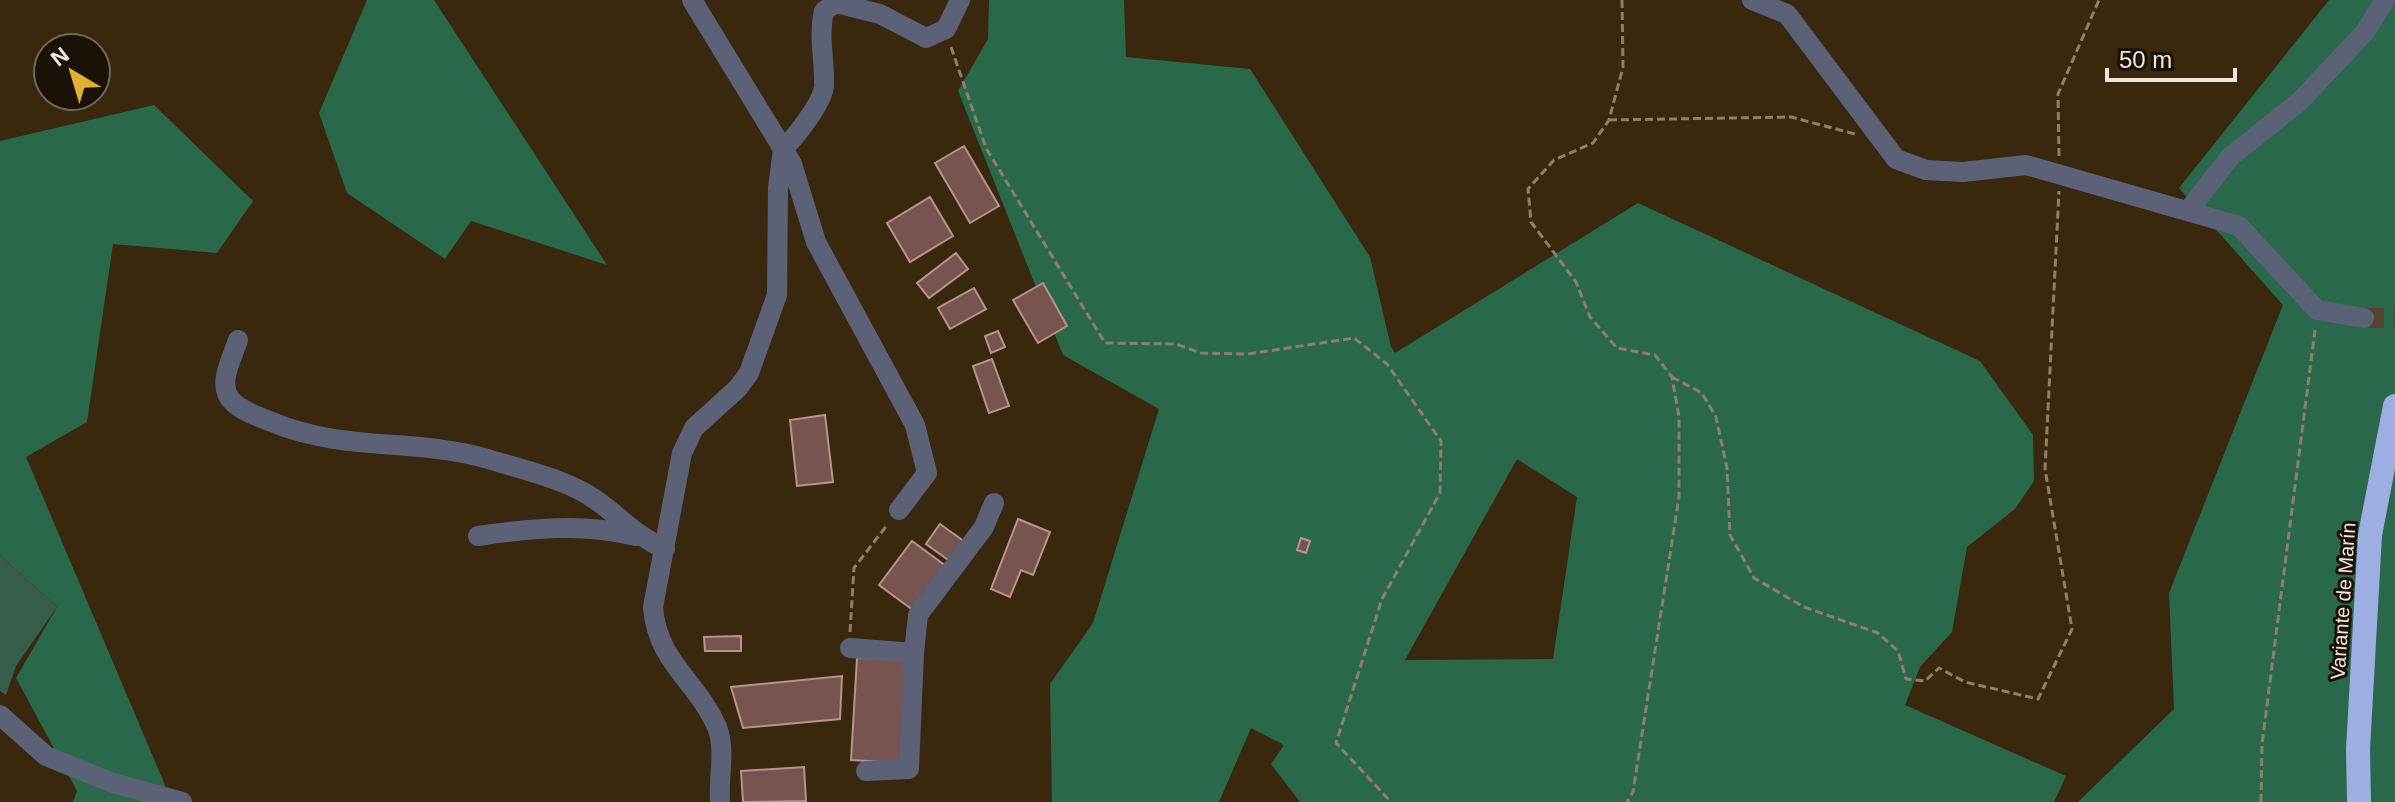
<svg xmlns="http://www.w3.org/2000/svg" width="2395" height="802" font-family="Arial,sans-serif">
	<rect width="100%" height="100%" fill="#39270e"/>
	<path fill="#375e4a" d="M0,555L57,607L16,666L6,695L0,691Z"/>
	<path fill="#2a684b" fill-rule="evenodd" d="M367,0H434L607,265L471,221L445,259L347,193L319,113Z
		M989,0H1124L1126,57L1250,69L1370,257L1391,347L1395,353L1638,203L1980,361L2033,435L2034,481L2015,509L1967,547L1952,632L1920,667L1905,705L2066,776L2054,802H1300L1271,764L1284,745L1251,728L1219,802H1052L1050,684L1093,623L1159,409L1063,355L958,91L988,39ZM1517,459L1577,497L1553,659L1405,660Z
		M2329,0H2395V802H2078L2174,709L2169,593L2283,305L2179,188Z
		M154,105L253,201L217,253L113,244L87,422L26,457L165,785V802H73L77,791L16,678L57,607L0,555V141Z"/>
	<path fill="#77544f" stroke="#b9938d" stroke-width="2" d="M964,146L999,206L970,223L935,163Z
		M930,197L953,236L910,262L887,223Z
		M956,253L968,269L929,298L917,283Z
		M1043,283L1067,326L1038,343L1013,300Z
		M974,288L986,309L950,329L938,308Z
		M998,331L1005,347L991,353L985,336Z
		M992,359L1009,406L989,413L973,366Z
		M825,415L833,482L797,486L790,420Z
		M1018,519L1050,532L1033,575L1021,570L1010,597L991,589Z
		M940,524L965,542L951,562L926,544Z
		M1301,538L1310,541L1306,553L1297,550Z
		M912,541L950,569L917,613L879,585Z
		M741,636V651H705L704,637Z
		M857,658L909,659L901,763L851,760Z
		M842,676L840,719L743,728L731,687Z
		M804,767L806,801L743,802L741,771Z"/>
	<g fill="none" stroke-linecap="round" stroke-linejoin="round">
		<path stroke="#55442c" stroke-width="20" stroke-dasharray="20 10" stroke-linecap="butt" d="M2364,318H2395"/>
		<path stroke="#8e7f6b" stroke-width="3" stroke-dasharray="8 4" stroke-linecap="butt" d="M1622,0L1623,67L1609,120L1593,143L1554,160L1528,189L1531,222L1576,282L1590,317L1617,348L1655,355L1672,377L1679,417V497L1633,792L1627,802
			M951,47L986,148L1105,343L1176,344L1201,353L1248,354L1354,338L1387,364L1441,441L1440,493L1382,599L1336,743L1391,802
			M1609,120L1791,117L1855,134
			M2059,156L2058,94L2099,0
			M1672,377L1702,393L1716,417L1727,468L1730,535L1754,578L1804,607L1878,633L1898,651L1906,679L1925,681L1939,668L1965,682L2038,699L2072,629L2045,469L2059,191
			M850,632L854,568L888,524
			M2261,802L2262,744L2315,330"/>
		<path stroke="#5b6278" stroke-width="20" d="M692,0L783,149L778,188L777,295L749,373L738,388L694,428L682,453L653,607C657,662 697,681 717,727C726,749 718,779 720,802
			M1752,0L1787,14L1896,159L1926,170L1963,172L2026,165L2239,226L2317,310L2364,318
			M2188,211L2230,157L2300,101L2365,32L2385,0
			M238,340C232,359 215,387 234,403C244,412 259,417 272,422C343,452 416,438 488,459C523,470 566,479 596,500C622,518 634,535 665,549
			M899,510L927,473L915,425L816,242L792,164L783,149C795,138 823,102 824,86C825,61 818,36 824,11L836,3L880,14L926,38L946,29L960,0
			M478,536C532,528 583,523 636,536
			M850,648L914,653L909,769L866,771
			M914,653L918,615L984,527L994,503
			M0,715L46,756L113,783L182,802"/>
		<path stroke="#9daee3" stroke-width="24" d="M2359,802L2358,749L2370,535L2395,406"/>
	</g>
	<g text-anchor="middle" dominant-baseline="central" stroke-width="6" stroke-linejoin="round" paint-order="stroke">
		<g font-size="20" fill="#f2e6d8" stroke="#1a1207">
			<text transform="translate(2343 601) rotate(-86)">Variante de Marín</text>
		</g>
	</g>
	<g transform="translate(72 72) rotate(322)"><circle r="38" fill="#1a1207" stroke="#70675b" stroke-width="2"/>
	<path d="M0-6L14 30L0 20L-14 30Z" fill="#e3ae34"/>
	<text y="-12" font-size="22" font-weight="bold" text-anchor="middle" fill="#f2e6d8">N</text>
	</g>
	<path d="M2107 68v12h128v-12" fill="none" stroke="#f2e6d8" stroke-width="4"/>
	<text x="2119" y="68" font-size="24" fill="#f2e6d8" stroke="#1a1207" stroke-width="6" paint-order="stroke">50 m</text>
</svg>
